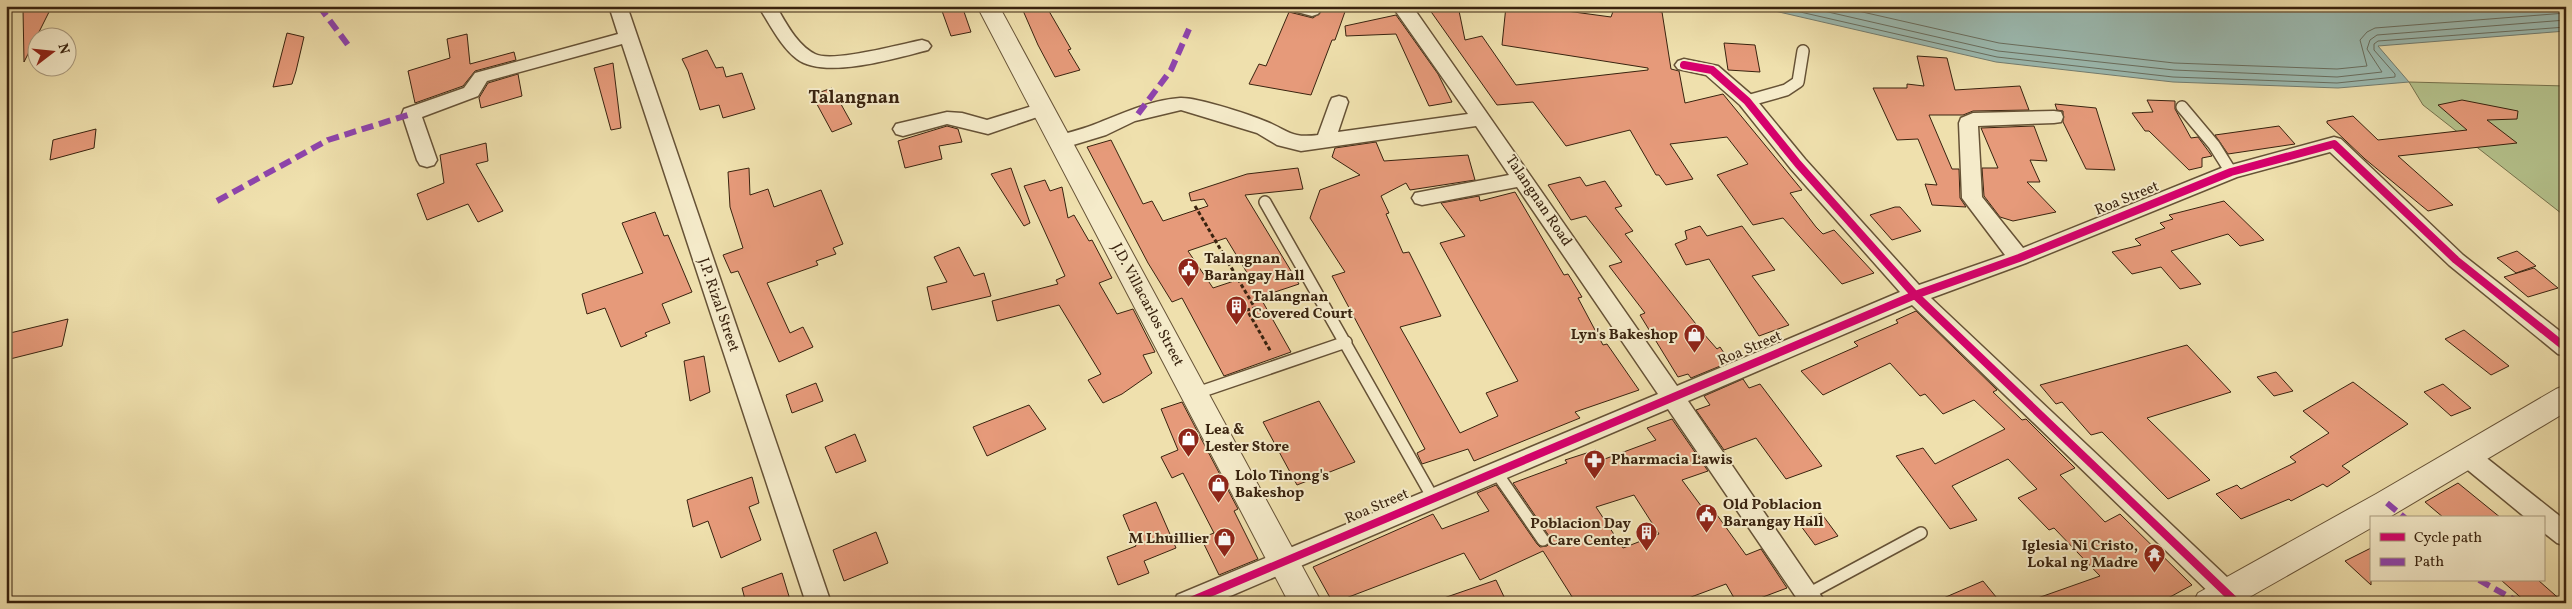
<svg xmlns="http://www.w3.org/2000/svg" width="2572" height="609" font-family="Vollkorn,serif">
	<rect width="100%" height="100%" fill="#efe0ad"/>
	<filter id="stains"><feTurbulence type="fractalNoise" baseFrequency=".004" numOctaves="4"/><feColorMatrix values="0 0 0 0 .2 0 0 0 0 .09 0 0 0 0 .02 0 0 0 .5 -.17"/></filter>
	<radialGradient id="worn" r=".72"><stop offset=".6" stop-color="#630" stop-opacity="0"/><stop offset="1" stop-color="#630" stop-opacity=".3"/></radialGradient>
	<path fill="#b5c38d" stroke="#77734e" d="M2409,82L2566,86V217L2423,105Z"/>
	<path fill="#9cbbb2" stroke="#747e71" d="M1740,6H2566V31L2378,46L2409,82L2338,88L2173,82L1996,62L1766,9Z"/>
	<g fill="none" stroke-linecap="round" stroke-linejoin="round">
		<path stroke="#6a6f60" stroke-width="1" d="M1774,6L1997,57L2173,77L2337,83L2395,77V74L2374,50V44L2378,41L2566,27
			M1802,6L1998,51L2174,70L2337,77L2382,72L2367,49L2370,40L2377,35L2566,20
			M1836,6L1999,43L2174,63L2337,69L2367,66L2360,40L2367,32L2375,28L2566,13"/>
	</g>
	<path fill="#e69a7a" stroke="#39230f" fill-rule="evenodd" d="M52,6L24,62L23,9Z
		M962,6L971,32L951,36L942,11Z
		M1021,6H1046L1071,49L1068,50L1080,70L1055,77L1038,45Z
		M1321,6H1347L1335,40H1332L1311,95L1249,84L1259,64L1266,66L1289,12L1313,18L1322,11Z
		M1427,6H1458L1465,40L1482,36L1516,85L1648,70V68L1502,45L1506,6H1559V10L1611,17L1615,6L1662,12L1671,69L1679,71L1685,103L1723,94L1802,190L1790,193L1816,227L1823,234L1834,230L1874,273L1842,284L1783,218L1753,225L1717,175L1748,164L1727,137L1670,144L1693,179L1666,185L1659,175H1656L1630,130L1566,146L1533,102L1497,105Z
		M1396,15L1438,74L1452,102L1429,106L1396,34L1346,36L1345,26Z
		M287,33L304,37L296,71L292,84L273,87Z
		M467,34L470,64L514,52L516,60L475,71L463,86L415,103L408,71L450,58L447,39Z
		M1724,43L1755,45L1760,72L1728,70Z
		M707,50L716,68L723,67L726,77L742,73L755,109L723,118L719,105L700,110L688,71L682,59Z
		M1917,56L1947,58L1955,90L2020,86L2029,110L1973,111L1963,115H1929L1952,169H1959L1960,198L1966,207L1932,205L1925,184L1937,185L1918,139L1897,140L1873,88H1907V84L1924,86Z
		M613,63L621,128L611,130L594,68Z
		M518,74L522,96L481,108L479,98L488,83Z
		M832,88L852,124L832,132L812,95Z
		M2147,100L2175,101V109L2191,138L2198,137L2212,156L2202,158V167L2189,170L2149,131H2145L2132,113L2153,112Z
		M2462,100L2518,111L2517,119L2487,120L2517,143L2398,156L2453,205L2428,211L2365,159L2327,123V121L2353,116L2378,140L2467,130L2438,105Z
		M2055,104L2096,108L2115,170L2086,169L2063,122V111L2057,110Z
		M947,126L958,129L962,142L939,146L942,159L905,168L898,141Z
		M2034,126L2047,161L2030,160L2040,182H2027L2056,212L2013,221L2000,217L1984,196L1982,168H1998L1981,128Z
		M2279,126L2295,144L2228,154L2215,135Z
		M96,129L94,148L50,160L53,140Z
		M1111,140L1143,204L1152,201L1163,221L1208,206L1204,199L1191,201L1189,193L1247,174L1298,168L1303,189L1245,195L1299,284L1260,297L1291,352L1224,376L1182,298L1172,302L1148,263L1087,147ZM1226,238L1249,276L1213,288L1188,251Z
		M1376,142L1384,161L1468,155L1475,180L1410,190L1406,183L1381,196L1389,213L1386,214L1403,253L1409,252L1441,316L1400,327L1460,433L1498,416L1486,393L1518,381L1440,243L1465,236L1441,203L1479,196L1480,201L1515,192L1564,275L1568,274L1582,297L1578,298L1603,345L1607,344L1639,390L1575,412L1580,418L1474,461L1468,449L1422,464L1417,453L1425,449L1332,276L1345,272L1310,218L1320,190L1360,175L1332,157L1335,148Z
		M486,143L488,161L476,164L503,211L478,222L468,204L427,220L417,194L444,183L440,155Z
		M749,168L750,195L768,189L774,207L821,190L843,244L833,248L836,254L816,261L818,265L767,283L790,333L803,327L813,347L779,362L738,271L731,273L723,255L743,248L730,207L728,172Z
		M1011,168L1030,223L1024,226L991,174Z
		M1580,177L1586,186L1605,181L1622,206L1615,208L1633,231L1625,234L1703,333L1717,349L1720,347L1730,362L1691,378L1688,374L1678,377L1640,315L1645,313L1609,266L1622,262L1586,216L1571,220L1548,185Z
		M1045,180L1050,191L1062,187L1068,218L1074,215L1089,241L1092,240L1112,278L1099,283L1117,314L1133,309L1155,352L1143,355L1152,373L1122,394L1103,403L1088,380L1101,374L1059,305L997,321L992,301L1058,284L1056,280L1065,276L1024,186Z
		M2224,201L2264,240L2240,246L2228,234L2171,251L2201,284L2180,289L2161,267L2132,274L2112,252L2141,245L2135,239L2165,228L2160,223L2173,219L2169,215Z
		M1895,207H1900L1921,231L1892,240L1870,215Z
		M655,212L664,236L668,235L692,292L662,304L670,323L645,333L647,336L621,347L605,308L587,314L582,294L643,273L622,223Z
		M1700,226L1707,236L1742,226L1775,270L1752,276L1789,325L1759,336L1709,259L1686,265L1675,244L1687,239L1685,231Z
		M959,247L974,276L984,273L991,296L932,310L927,287L947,282L934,257Z
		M2517,251L2536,266L2516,273L2497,258Z
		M2534,268L2558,288L2528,297L2504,277Z
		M1916,311L1997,390L1993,392L2022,420L2026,419L2075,468L2060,475L2105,522L2120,514L2192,585L2159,603H2032V600L2100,576L2054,528L2049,530L2018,498L2037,489L2008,459L1952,486L1977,520L1950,529L1896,456L1923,448L1935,464L2005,429L1974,400L1943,414L1925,394L1920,396L1890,363L1823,395L1801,371L1858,346L1854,342L1898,323L1896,320Z
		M68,319L62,346L6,360V334Z
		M2464,330L2509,366L2491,375L2445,339Z
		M2187,345L2231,392L2147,418L2210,480L2168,499L2102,432L2091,435L2062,402L2056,404L2040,385Z
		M704,356L710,392L690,401L684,361Z
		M2276,372L2293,391L2274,396L2257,377Z
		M1743,379L1749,388L1760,384L1822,466L1786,479L1756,438L1724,450L1696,410L1710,405L1704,396Z
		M2353,382L2408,424L2342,466L2350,472L2327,487L2323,484L2291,501L2289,499L2241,519L2216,494L2237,485L2241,489L2296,462L2290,457L2329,433L2303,411Z
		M816,383L823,401L792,413L786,395Z
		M2443,384L2471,408L2451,416L2424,392Z
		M1319,401L1355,462L1297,485L1263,422Z
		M1182,402L1238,509L1234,511L1258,559L1219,575L1201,538L1214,533L1183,473L1172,478L1161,457L1178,450L1161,409Z
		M1029,405L1046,429L987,456L973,427Z
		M1672,419L1708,471L1682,480L1710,518L1717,515L1746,555L1761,549L1787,588L1747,603H1737L1726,584L1675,603H1576L1543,551L1480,580L1464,553L1333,603L1313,567L1433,514L1442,529L1489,511L1477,493L1496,485L1537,544L1540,547L1547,546L1550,543L1549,536L1513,483L1567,463L1565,460L1596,450L1602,460L1656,440L1647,428ZM1634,495L1659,534L1623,548L1596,507Z
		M855,434L866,461L836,473L825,447Z
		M752,477L759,503L749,507L761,540L721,558L708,521L693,527L687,500Z
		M2458,483L2501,518H2444L2425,502Z
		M1156,502L1176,548L1144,561L1149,573L1118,585L1107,557L1136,546L1123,515Z
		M1821,513L1838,536L1815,545L1798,522Z
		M876,532L888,563L844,581L833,550Z
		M2371,548V585L2345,561Z
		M782,573L791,603H746L742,588Z
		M1496,580L1507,603H1438V600Z
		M2501,580H2538L2564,603H2527Z
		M1983,581L2001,603H1932Z"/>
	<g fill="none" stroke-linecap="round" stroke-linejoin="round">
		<defs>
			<path id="service" d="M1747,101L1786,90L1798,82L1803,51
				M2182,107L2214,145L2231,172
				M1265,202L1433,498
				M1194,394L1346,342
				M1496,472L1543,540
				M1808,594L1921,533"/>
			<path id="minor" d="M609,6H627L831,603H806L622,44L487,81L478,96L422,117L437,160L434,165L427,167L420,165L417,160L402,114L404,109L464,88L475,73L618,34Z
				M758,6H776C786,23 797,45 815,54C832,63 901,44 922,40L928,42L931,46L928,50C897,58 824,80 797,59C780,46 770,24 758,6Z
				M1287,6H1318L1321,10L1318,14L1312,16L1290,10Z
				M1392,6H1411L1417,13L1677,386L1900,292L1791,169L1740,105L1706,75L1678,69L1675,65L1678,61L1684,59L1718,66L1754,97L1805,159L1919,285L2005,255L1962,198L1959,123L1961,118L1973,113L2054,111L2061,112L2063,117L2061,122L2054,123L1978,126L1982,197L2023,248L2224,167L2334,137L2341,139L2463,255L2566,336V356L2558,354L2449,265L2330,152L2237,177L2026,263L1931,298L2246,595L2249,603H2220L1912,305L1688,401L1826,603H1800L1668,409L1214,603H1174L1177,595L1658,394L1517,187L1422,205L1415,203L1412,198L1415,193L1509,175L1476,126L1301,151L1277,145L1257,133L1181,110L1135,121L1106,135L1060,149L1053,147L1050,142L1053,137C1066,133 1080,130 1093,125C1121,114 1150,100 1180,98C1197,97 1255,116 1272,124C1291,133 1294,138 1318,135L1330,102L1332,98L1339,96L1346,98L1348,102L1338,132L1468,114Z
				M1042,103L1049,105L1051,109L1049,113L988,134L947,124L903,136L896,134L893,129L896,124L947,112L962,113L987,120Z
				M2466,445L2474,448L2566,521V546L2557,543L2543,532V518H2526L2458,462L2454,455L2458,448Z"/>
			<path id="tertiary" d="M977,6H999L1322,603H1289Z
				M2566,385V412L2398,512L2388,518H2371V528L2239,603H2193L2198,593L2376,494L2556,389Z"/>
		</defs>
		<use href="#service" stroke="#665236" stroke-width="14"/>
		<use href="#minor" stroke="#665236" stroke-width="3"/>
		<use href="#tertiary" stroke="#665236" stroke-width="2"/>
		<path stroke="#39230f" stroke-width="3" stroke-dasharray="4 2.5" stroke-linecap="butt" d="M1195,206L1255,308L1247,310L1271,352"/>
		<use href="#service" stroke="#f5ebca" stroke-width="11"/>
		<use href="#minor" fill="#f5ebca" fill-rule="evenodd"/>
		<use href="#tertiary" fill="#f5ebca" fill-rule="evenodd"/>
		<path stroke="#8e44ad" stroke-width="6" stroke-dasharray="12 6" stroke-linecap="butt" d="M319,6L351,49
			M1138,114L1171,70L1189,29
			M217,201L328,140L411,114
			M2387,503L2405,518
			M2479,580L2520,603"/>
		<defs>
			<path id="cycleway" d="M1684,65L1712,70L1747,101L1798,164L1915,295L2237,603
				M1186,603L1915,295L2019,258L2231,172L2334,144L2456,260L2566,348"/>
		</defs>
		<use href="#cycleway" stroke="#f5ebca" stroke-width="11"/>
		<use href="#cycleway" stroke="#d6006c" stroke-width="8"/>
	</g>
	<defs>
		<symbol id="civic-pin" viewBox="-11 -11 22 30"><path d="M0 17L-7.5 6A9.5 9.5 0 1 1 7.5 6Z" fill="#8f2418" stroke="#f5ebca"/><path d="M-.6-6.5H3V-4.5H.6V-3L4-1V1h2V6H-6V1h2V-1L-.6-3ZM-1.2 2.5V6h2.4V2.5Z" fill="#fff"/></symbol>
		<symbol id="building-pin" viewBox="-11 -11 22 30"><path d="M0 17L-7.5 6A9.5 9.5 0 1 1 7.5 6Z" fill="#8f2418" stroke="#f5ebca"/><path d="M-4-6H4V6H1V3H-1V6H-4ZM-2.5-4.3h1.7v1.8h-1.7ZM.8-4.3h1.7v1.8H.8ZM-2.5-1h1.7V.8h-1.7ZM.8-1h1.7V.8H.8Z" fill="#fff"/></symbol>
		<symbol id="shop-pin" viewBox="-11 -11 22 30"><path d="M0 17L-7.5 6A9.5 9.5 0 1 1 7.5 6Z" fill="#8f2418" stroke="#f5ebca"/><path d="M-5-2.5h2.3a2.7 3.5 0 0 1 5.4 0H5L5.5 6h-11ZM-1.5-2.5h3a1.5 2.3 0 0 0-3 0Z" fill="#fff"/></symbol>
		<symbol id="pharmacy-pin" viewBox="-11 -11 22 30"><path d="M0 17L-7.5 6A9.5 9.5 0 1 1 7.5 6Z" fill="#8f2418" stroke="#f5ebca"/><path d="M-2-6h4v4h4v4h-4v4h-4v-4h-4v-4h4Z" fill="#fff"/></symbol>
		<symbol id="temple-pin" viewBox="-11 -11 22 30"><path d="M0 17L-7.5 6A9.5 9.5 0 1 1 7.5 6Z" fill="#8f2418" stroke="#f5ebca"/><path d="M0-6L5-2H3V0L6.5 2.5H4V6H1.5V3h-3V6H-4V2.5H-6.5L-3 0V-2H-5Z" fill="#fff"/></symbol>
	</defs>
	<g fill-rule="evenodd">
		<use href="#civic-pin" x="1176" y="256" width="25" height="34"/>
		<use href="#building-pin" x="1224" y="294" width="25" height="34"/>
		<use href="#shop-pin" x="1682" y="322" width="25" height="34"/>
		<use href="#shop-pin" x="1176" y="426" width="25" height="34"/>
		<use href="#pharmacy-pin" x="1582" y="448" width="25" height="34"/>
		<use href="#shop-pin" x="1206" y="472" width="25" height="34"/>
		<use href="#civic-pin" x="1694" y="502" width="25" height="34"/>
		<use href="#building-pin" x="1634" y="520" width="25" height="34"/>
		<use href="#shop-pin" x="1212" y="526" width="25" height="34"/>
		<use href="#temple-pin" x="2142" y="542" width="25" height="34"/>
	</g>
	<g text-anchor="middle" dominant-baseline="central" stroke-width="4" stroke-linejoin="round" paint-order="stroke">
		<g font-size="15" fill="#39230f" stroke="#f5ebca">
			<text transform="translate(2127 199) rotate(-22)">Roa Street</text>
			<text transform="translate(1538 201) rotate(56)">Talangnan Road</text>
			<text transform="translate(718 305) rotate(71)">J.P. Rizal Street</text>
			<text transform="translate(1147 305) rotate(62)">J.D. Villacarlos Street</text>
			<text transform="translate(1750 349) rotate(-23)">Roa Street</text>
			<text transform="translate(1377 507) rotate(-23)">Roa Street</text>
		</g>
		<g font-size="15" font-weight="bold" fill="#39230f" stroke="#f5ebca" text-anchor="start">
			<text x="1204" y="259">Talangnan<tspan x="1204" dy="17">Barangay Hall</tspan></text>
			<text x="1252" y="297">Talangnan<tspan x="1252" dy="17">Covered Court</tspan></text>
			<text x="1678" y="335" text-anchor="end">Lyn's Bakeshop</text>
			<text x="1205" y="430">Lea &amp;<tspan x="1205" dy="17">Lester Store</tspan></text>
			<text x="1611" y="460">Pharmacia Lawis</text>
			<text x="1235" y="476">Lolo Tinong's<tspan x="1235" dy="17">Bakeshop</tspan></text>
			<text x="1723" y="505">Old Poblacion<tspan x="1723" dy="17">Barangay Hall</tspan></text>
			<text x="1631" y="524" text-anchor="end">Poblacion Day<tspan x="1631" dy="17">Care Center</tspan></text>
			<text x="1209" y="539" text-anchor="end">M Lhuillier</text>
			<text x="2138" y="546" text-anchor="end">Iglesia Ni Cristo,<tspan x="2138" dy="17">Lokal ng Madre</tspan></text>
		</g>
		<g font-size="18" font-weight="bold" fill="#39230f" stroke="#f5ebca">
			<text x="854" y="98">Talangnan</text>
		</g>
	</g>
	<rect width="2572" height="609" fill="none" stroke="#efe0ad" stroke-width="25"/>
	<rect x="8" y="8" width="2557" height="594" fill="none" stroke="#39230f" stroke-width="2.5"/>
	<rect x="12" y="12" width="2547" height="584" fill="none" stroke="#39230f"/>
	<rect x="2370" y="516" width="175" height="65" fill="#f5ebca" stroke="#aa9b7f"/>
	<rect x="2380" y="533" width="25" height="8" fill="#d6006c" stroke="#aa9b7f"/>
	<text x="2414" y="542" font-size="15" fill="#39230f">Cycle path</text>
	<rect x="2380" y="558" width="25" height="8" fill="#8e44ad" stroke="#aa9b7f"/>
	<text x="2414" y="566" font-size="15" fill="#39230f">Path</text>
	<g transform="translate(52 52) rotate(74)"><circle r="24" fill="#f5ebca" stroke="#aa9b7f"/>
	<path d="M0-4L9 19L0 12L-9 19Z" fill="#8f2418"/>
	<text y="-8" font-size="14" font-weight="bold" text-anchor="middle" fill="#39230f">N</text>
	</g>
	<rect width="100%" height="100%" filter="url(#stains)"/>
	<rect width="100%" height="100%" fill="url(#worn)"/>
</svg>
